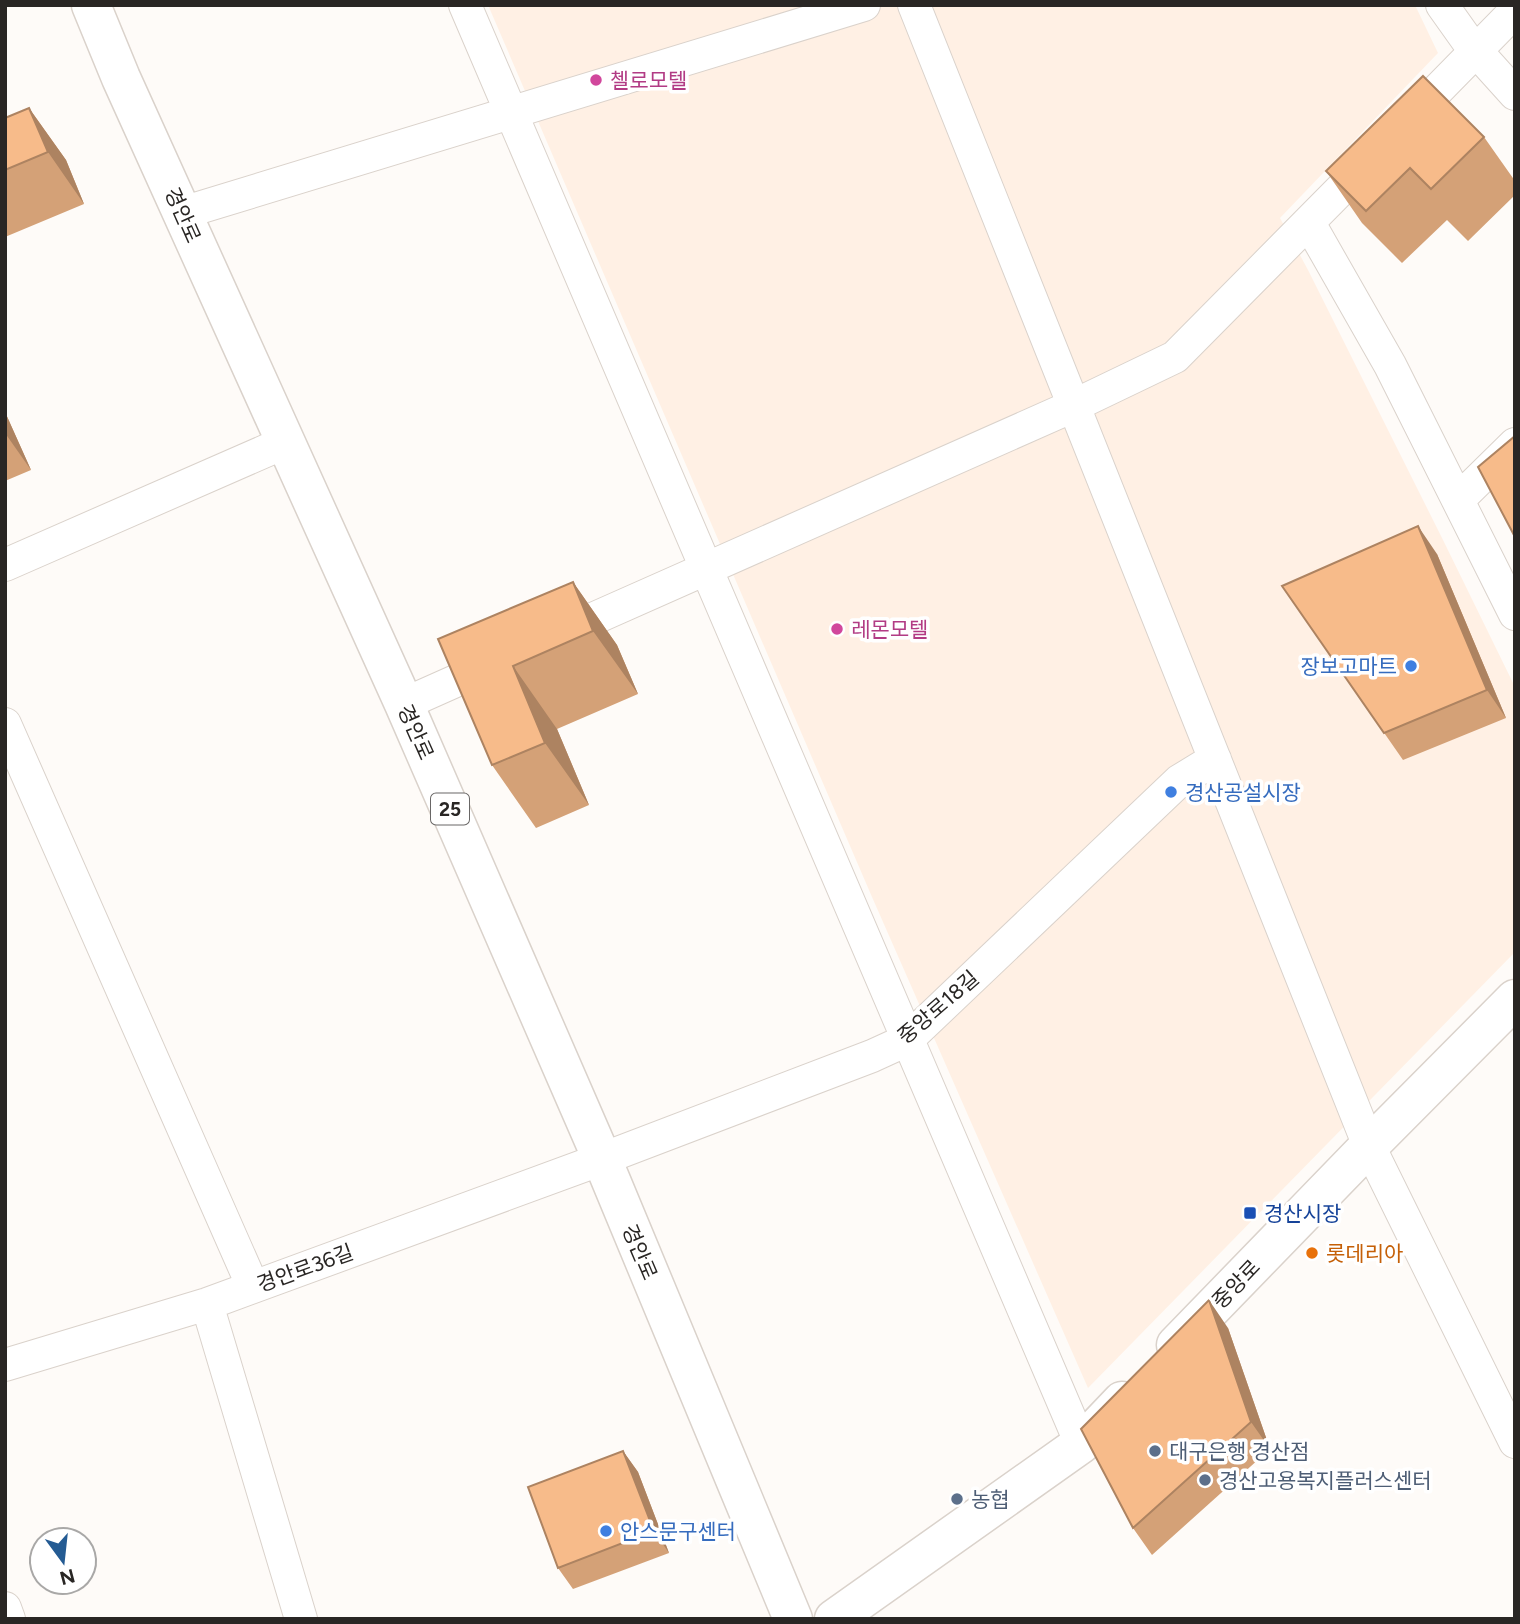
<svg xmlns="http://www.w3.org/2000/svg" width="1520" height="1624" font-family="Figtree,'Noto Sans KR',sans-serif">
	<rect width="100%" height="100%" fill="#fefbf8"/>
	<path fill="#fff0e4" d="M488,5H1415L1438,53L1280,218L1308,270L1444,542L1515,687V952L1088,1388L872,897Z"/>
	<g fill="none" stroke-linecap="round" stroke-linejoin="round">
		<defs>
			<path id="minor" d="M465,5L1081,1444
				M914,5L1369,1146L1515,1442
				M1442,5L1469,43L1515,94
				M1408,120L1515,11
				M182,213L864,5
				M1309,223L1390,365L1515,614
				M1458,500L1515,444
				M5,565L286,442
				M559,634L1073,406L1175,357L1370,160
				M404,704L496,663
				M5,724L253,1287
				M207,1304L301,1619
				M5,1365L207,1304L602,1159L872,1056L907,1040L1179,781L1215,759
				M5,1608L9,1619"/>
			<path id="tertiary" d="M1176,1345L1369,1146L1515,999
				M834,1619L1081,1444L1122,1401"/>
			<path id="primary" d="M91,5L121,78L404,704L602,1159L793,1619"/>
		</defs>
		<use href="#minor" stroke="#dad2cb" stroke-width="34"/>
		<use href="#tertiary" stroke="#dad2cb" stroke-width="41"/>
		<use href="#primary" stroke="#dad2cb" stroke-width="41"/>
		<use href="#minor" stroke="#fff" stroke-width="32"/>
		<use href="#tertiary" stroke="#fff" stroke-width="38"/>
		<use href="#primary" stroke="#fff" stroke-width="38"/>
	</g>
	<path fill="#d4a177" d="M29,108L66,160L84,204L5,237V118Z
		M1484,137L1515,181V195L1468,241L1447,220L1402,263L1362,223L1326,171Z
		M5,412L31,470L5,481Z
		M1437,554L1506,718L1403,760L1282,586Z
		M573,582L617,645L638,694L557,729L589,805L536,828L492,765L438,639Z
		M1228,1328L1270,1449L1152,1555L1133,1528Z
		M623,1451L638,1472L669,1553L573,1589L558,1568Z"/>
	<path fill="#ad8361" d="M29,108L66,160L84,204L48,152Z
		M5,412L31,470L5,433Z
		M1418,526L1437,554L1506,718L1487,690Z
		M573,582L617,645L638,694L593,631Z
		M513,666L557,729L589,805L545,743Z
		M1209,1300L1228,1328L1270,1449L1251,1422Z
		M623,1451L638,1472L669,1553L654,1531Z"/>
	<path fill="#f7bb8a" stroke="#ad8361" stroke-width="2" d="M1423,76L1484,137L1431,189L1410,168L1366,211L1326,171Z
		M29,108L48,152L5,170V118Z
		M1515,436V537L1478,467Z
		M1418,526L1487,690L1384,733L1282,586Z
		M573,582L593,631L513,666L545,743L492,765L438,639Z
		M1209,1300L1251,1422L1133,1528L1081,1429Z
		M623,1451L654,1531L558,1568L528,1487Z"/>
	<g fill="#d1479c" stroke="#fff" stroke-width="2.5">
		<circle cx="596" cy="80" r="7"/>
		<circle cx="837" cy="629" r="7"/>
	</g>
	<g fill="#3f7fe0" stroke="#fff" stroke-width="2.5">
		<circle cx="1411" cy="666" r="7"/>
		<circle cx="1171" cy="792" r="7"/>
		<circle cx="606" cy="1531" r="7"/>
	</g>
	<rect fill="#1a4fb4" stroke="#fff" stroke-width="2.5" x="1243" y="1206" width="14" height="14" rx="3.5"/>
	<circle fill="#e8710a" stroke="#fff" stroke-width="2.5" cx="1312" cy="1253" r="7"/>
	<g fill="#5c6f8a" stroke="#fff" stroke-width="2.5">
		<circle cx="1155" cy="1451" r="7"/>
		<circle cx="1205" cy="1480" r="7"/>
		<circle cx="957" cy="1499" r="7"/>
	</g>
	<g text-anchor="middle" dominant-baseline="central" stroke-width="7" stroke-linejoin="round" paint-order="stroke">
		<rect fill="#fff" stroke="#696766" stroke-width="2" x="431" y="793.5" width="38" height="31" rx="5"/>
		<g font-size="19" font-weight="bold" fill="#292624">
			<text x="450" y="809">25</text>
		</g>
		<g font-size="21" fill="#b23c85" stroke="#fff" text-anchor="start">
			<text x="610" y="80">첼로모텔</text>
			<text x="851" y="629">레몬모텔</text>
		</g>
		<g font-size="21" fill="#292624" stroke="#fff">
			<text transform="translate(183 215) rotate(66)">경안로</text>
			<text transform="translate(416 732) rotate(66)">경안로</text>
			<text transform="translate(938 1007) rotate(-41)">중앙로18길</text>
			<text transform="translate(640 1252) rotate(67)">경안로</text>
			<text transform="translate(305 1268) rotate(-20)">경안로36길</text>
			<text transform="translate(1236 1284) rotate(-46)">중앙로</text>
		</g>
		<g font-size="21" fill="#366cbe" stroke="#fff" text-anchor="start">
			<text x="1397" y="666" text-anchor="end">장보고마트</text>
			<text x="1185" y="792">경산공설시장</text>
			<text x="620" y="1531">안스문구센터</text>
		</g>
		<g font-size="21" fill="#164399" stroke="#fff" text-anchor="start">
			<text x="1264" y="1213">경산시장</text>
		</g>
		<g font-size="21" fill="#c56008" stroke="#fff" text-anchor="start">
			<text x="1326" y="1253">롯데리아</text>
		</g>
		<g font-size="21" fill="#4e5e75" stroke="#fff" text-anchor="start">
			<text x="1169" y="1451">대구은행 경산점</text>
			<text x="1219" y="1480">경산고용복지플러스센터</text>
			<text x="971" y="1499">농협</text>
		</g>
	</g>
	<rect width="1520" height="1624" fill="none" stroke="#292624" stroke-width="14"/>
	<g transform="translate(63 1561) rotate(165)"><circle r="33" fill="#ffffff" stroke="#a9a8a7" stroke-width="2"/>
	<path d="M0-5L12 26L0 18L-12 26Z" fill="#245b93"/>
	<text y="-10" font-size="19" font-weight="bold" text-anchor="middle" fill="#292624">N</text>
	</g>
</svg>
